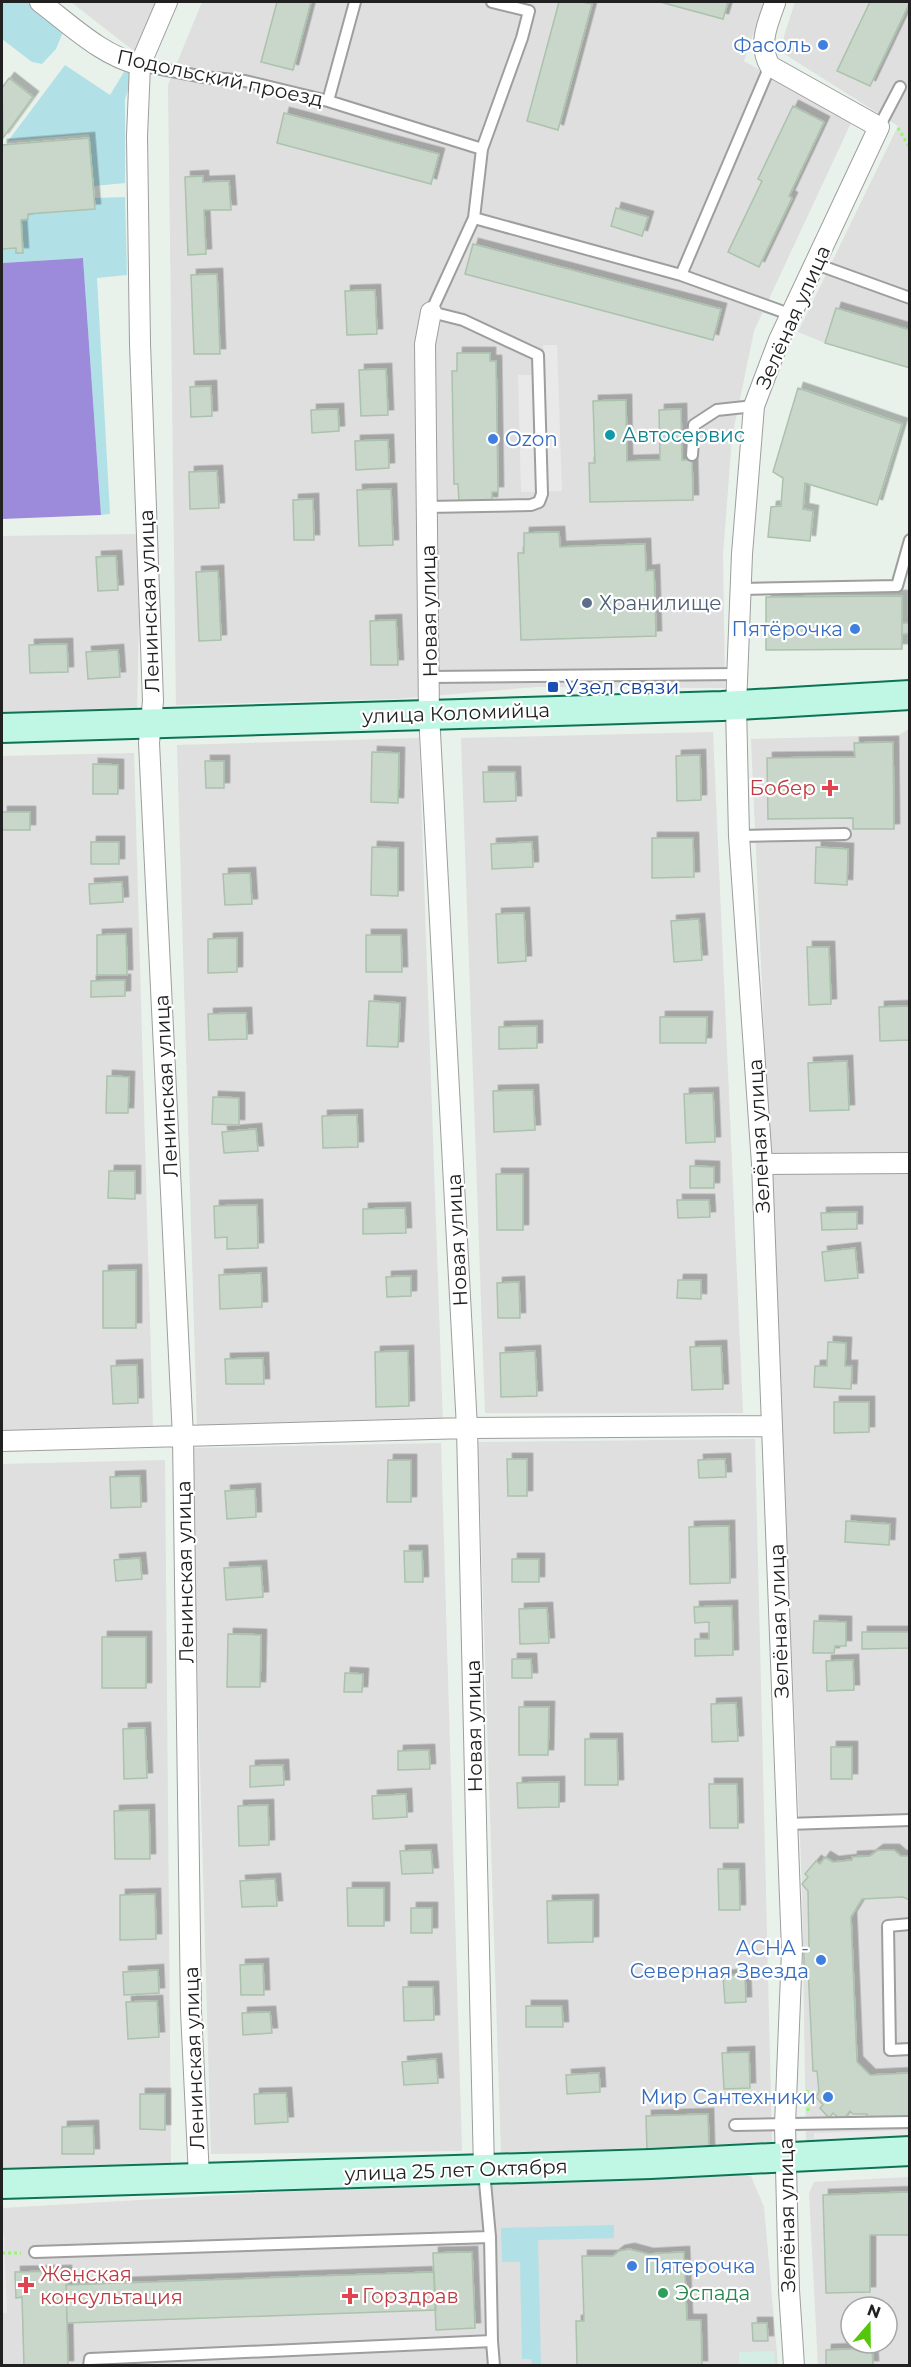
<svg xmlns="http://www.w3.org/2000/svg" width="911" height="2367" font-family="Montserrat,sans-serif">
	<defs>
		<filter id="shadow"><feDropShadow dx="5.5" dy="-5.5" stdDeviation="0" flood-color="#0004"/></filter>
	</defs>
	<rect width="100%" height="100%" fill="#e8f1ea"/>
	<path fill="#dedfde" fill-rule="evenodd" d="M71,2H172L148,62Z
		M202,2H756L763,4L744,61L851,123L754,331L732,437L723,556L725,688L535,687L396,699L176,705L168,85Z
		M795,2H909V368L825,343L798,332L898,126L783,53L784,36Z
		M141,534L137,710L2,716V536Z
		M909,729V2144L806,2143L802,1884L751,739L899,735Z
		M713,732L743,1413H485L461,738Z
		M419,738L443,1425L197,1428L177,745Z
		M134,753L153,1430L2,1433V756Z
		M755,1439L772,2142L501,2154L478,1442Z
		M441,1443L462,2151L211,2154L191,1448Z
		M165,1460L171,2163L2,2169V1464Z
		M739,2174L751,2176L764,2207L778,2365L2,2366V2208L523,2178Z
		M909,2177V2365H818L809,2193L814,2182ZM851,2307H887V2343H851Z"/>
	<path fill="#d4eee6" d="M774,2351L775,2365H739V2352Z"/>
	<path fill="#b1e1e7" d="M2,2H29L60,27L63,32L56,49L42,64L32,62L2,39Z
		M65,65L110,95L124,72L130,73L132,78L125,99V183L94,186L89,134L8,141Z
		M125,197L127,275L97,278L110,514L101,515L83,258L2,263V249L16,248V253H23L21,220L28,219V214L95,209V198Z
		M614,2225V2238L538,2240L541,2365H532L531,2359H522L520,2262H502L501,2228Z"/>
	<path fill="#9c8adb" d="M83,258L101,515L2,519V263Z"/>
	<path fill="#e9e9e9" d="M543,345H557L562,491L521,492L518,375H544Z
		M909,2130V2141L814,2144V2133Z
		M2,2234H4L7,2313H2Z"/>
	<path fill="#c8d7c9" stroke="#abc2ac" stroke-width="1.5" filter="url(#shadow)" d="M277,2H311L293,70L261,62Z
		M559,2H582L592,4L558,130L527,121Z
		M660,2H728L723,19Z
		M870,2H910L870,86L837,71Z
		M9,78L33,97L3,138L2,88Z
		M793,106L824,122L789,196L792,198L759,267L728,252L762,181L758,179Z
		M284,113L439,154L431,184L277,143Z
		M89,138L95,209L28,214V219L21,220L23,253H16V248L2,249V145Z
		M203,176V182L229,181L231,210H204L206,254L188,255L185,177Z
		M616,208L648,217L642,236L611,226Z
		M473,244L721,309L713,340L465,274Z
		M217,274L220,354H194L191,275Z
		M375,290L377,334L347,335L345,291Z
		M836,308L910,330V368L825,343Z
		M457,353H490V361H496L498,492H492V502H459L458,484H454L452,371H457Z
		M386,369L388,415L361,416L359,370Z
		M211,386L212,416L191,417L190,387Z
		M798,388L902,424L877,505L805,483L803,509L813,511L810,541L768,537L771,507L781,506L783,478L773,472Z
		M626,400L627,461L660,460L659,410L681,409L682,460H692L693,500L590,502L589,463H595L593,401Z
		M338,409L339,431L312,433L311,410Z
		M388,440L389,468L356,470L355,441Z
		M217,471L219,508L190,509L189,472Z
		M391,489L393,545L359,546L357,490Z
		M313,499L314,540H294L293,500Z
		M559,532L560,547L645,544L646,571L654,570L656,636L521,640L518,553H524V533Z
		M116,556L118,590L98,591L96,557Z
		M218,571L221,640L199,641L196,572Z
		M902,596V649L766,650V597Z
		M396,620L398,665H371L370,621Z
		M902,623H910V634H902Z
		M67,644L68,672L30,673L29,645Z
		M118,650L120,677L88,679L86,652Z
		M893,742L894,829H853V818L768,819L767,758L855,757L854,743Z
		M372,752L399,753L398,803L371,802Z
		M700,755L701,800L677,801L676,756Z
		M205,761H224V788H206Z
		M93,764L118,765V794H93Z
		M483,772H515L516,801L484,802Z
		M2,812H30V830H2Z
		M652,838H693L694,877L652,878Z
		M91,842H119V864H91Z
		M532,842L533,867L492,869L491,844Z
		M372,847L398,848V896L371,895Z
		M816,847L848,849L847,885L815,883Z
		M250,873L252,904L225,905L223,874Z
		M122,882L123,902L90,904L89,884Z
		M524,913L526,961L498,963L496,914Z
		M699,919L702,960L674,962L671,921Z
		M126,934L127,975H97V935Z
		M366,935H401L402,972H366Z
		M237,938V972L208,973V939Z
		M807,947H829L831,1004L809,1005Z
		M125,980V996L91,997V981Z
		M369,1001L400,1003L398,1047L367,1046Z
		M910,1006V1040L880,1041L879,1007Z
		M246,1013L247,1039L209,1040L208,1014Z
		M660,1017H707L706,1043H660Z
		M537,1026V1048L499,1049V1027Z
		M847,1061L849,1110L810,1111L808,1063Z
		M107,1076L129,1077L128,1113H106Z
		M533,1090L535,1130L494,1132L493,1091Z
		M713,1093L715,1142L686,1143L684,1094Z
		M213,1097L239,1098V1125L212,1124Z
		M357,1115L358,1147L323,1148L322,1116Z
		M256,1129L258,1151L224,1153L222,1132Z
		M690,1166L714,1167V1188H690Z
		M109,1171H135V1199L108,1198Z
		M496,1174H523V1230H497Z
		M677,1200H709L710,1217L678,1218Z
		M257,1205L258,1248L227,1249V1237L215,1238L214,1206Z
		M405,1208L406,1233L363,1234V1209Z
		M857,1212V1229L822,1230L821,1213Z
		M855,1248L858,1278L825,1281L822,1252Z
		M136,1270V1328H103V1271Z
		M261,1273L262,1307L220,1309L219,1275Z
		M411,1276V1296L387,1297L386,1277Z
		M678,1280H701V1299L677,1298Z
		M519,1282L520,1318H498L497,1283Z
		M828,1342L846,1343L845,1366H852L851,1389L814,1387L815,1366H827Z
		M721,1346L723,1389L692,1390L690,1347Z
		M408,1351L409,1406L376,1407L375,1352Z
		M535,1351L537,1396L501,1397L500,1353Z
		M263,1358L264,1384H226L225,1359Z
		M137,1365L138,1403L113,1404L111,1366Z
		M834,1402H869V1432L834,1433Z
		M507,1459H527V1496H508Z
		M725,1459L726,1477L699,1478L698,1460Z
		M388,1460H411V1502H387Z
		M140,1476L141,1507L111,1508L110,1477Z
		M255,1489L256,1517L227,1519L225,1491Z
		M846,1521L890,1524L889,1545L845,1542Z
		M729,1526L730,1583L690,1584L689,1527Z
		M404,1551H422L423,1582H405Z
		M140,1558L142,1579L116,1581L114,1560Z
		M512,1559H539V1582H512Z
		M261,1566L263,1597L226,1600L224,1568Z
		M732,1606L733,1655L695,1656V1639H709V1622L695,1623L694,1607Z
		M547,1608L549,1643L520,1644L519,1609Z
		M814,1621L846,1622V1646H835L834,1653H813Z
		M862,1632H909V1648L862,1649Z
		M228,1634L261,1635L260,1687H227Z
		M102,1637H146V1688H102Z
		M512,1659H531L532,1678H512Z
		M853,1660L854,1690L827,1691L826,1661Z
		M345,1673L363,1674L362,1692H344Z
		M736,1703L738,1741L712,1742L711,1704Z
		M519,1707H549L548,1755H519Z
		M145,1728L147,1778L124,1779L123,1729Z
		M585,1739H617L618,1785H585Z
		M831,1747H852V1779H831Z
		M429,1750L430,1769L398,1770V1751Z
		M283,1765L284,1785L250,1787V1766Z
		M559,1782V1807L518,1808L517,1783Z
		M709,1784H737L738,1828H710Z
		M406,1794L407,1817L373,1819L372,1796Z
		M268,1805L269,1845L239,1846L238,1806Z
		M149,1810L150,1859H115L114,1811Z
		M431,1850L433,1873L402,1874L400,1851Z
		M878,1850H894L901,1856H910V1900L903,1897L862,1899L851,1917L857,2062L870,2075L910,2073V2118L867,2120V2114H853L850,2111L842,2121L833,2113L829,2118L820,2108L823,2105L816,2097L819,2092L817,2071H813L808,1968L804,1964V1951L809,1948L808,1891L802,1884L808,1877L805,1874L816,1861L820,1864L825,1857L833,1862L852,1860V1857L870,1856Z
		M718,1869H739L740,1910H719Z
		M275,1879L277,1906L242,1907L240,1881Z
		M347,1888H384V1926H348Z
		M155,1894L156,1939L120,1940V1895Z
		M593,1900V1942L548,1943L547,1901Z
		M411,1908H432V1933H411Z
		M263,1964L264,1995H241L240,1965Z
		M158,1970L159,1993L124,1995L123,1972Z
		M745,1974L746,2002L725,2003L723,1976Z
		M403,1987H433L434,2020L404,2021Z
		M157,2001L159,2037L128,2039L126,2002Z
		M526,2006H562L563,2027H526Z
		M270,2012L272,2033L243,2035L242,2013Z
		M749,2052L750,2088L724,2089L722,2053Z
		M436,2059L438,2083L404,2085L402,2062Z
		M599,2073L600,2092L567,2094L566,2075Z
		M286,2093L288,2122L255,2124L254,2094Z
		M140,2094H165V2130L140,2129Z
		M708,2114L709,2150L647,2151L646,2116Z
		M93,2126L94,2154H62V2127Z
		M910,2192V2235H870V2292L826,2293L823,2195Z
		M629,2249L648,2254L684,2252L687,2320H701L702,2366H577L576,2321H584L582,2256H613L619,2251Z
		M472,2252L475,2328L436,2330L433,2253Z
		M66,2271L68,2366H24L22,2297L16,2298L15,2272Z
		M434,2272L436,2310L67,2323L66,2285Z
		M752,2323H767L768,2341H753Z
		M872,2348L873,2366H826V2350Z"/>
	<g fill="none" stroke-linecap="round" stroke-linejoin="round">
		<defs>
			<path id="lane" d="M140,65L204,77L245,81L328,101L482,149
				M770,66L681,275L792,315
				M328,101L355,2
				M879,127L900,87
				M474,218L681,275
				M816,264L910,298
				M692,455L694,425L717,410L754,406
				M427,507L531,505L539,502L542,494L538,355L463,320L431,312L474,218L482,149L522,38L529,11L492,2
				M741,589L897,586L910,540
				M430,677L738,674
				M739,836L845,834
				M787,1824L910,1820
				M910,1924L888,1926L890,2050L910,2049
				M735,2125L910,2122
				M35,2252L490,2237
				M492,2341L494,2366
				M89,2366L90,2359L492,2341L490,2237L484,2171"/>
			<path id="street" d="M40,2C72,26 101,55 140,65
				M167,2L140,65L137,136L140,344L153,701L149,743L183,1437L191,2011L199,2177
				M774,2L775,3C767,25 758,45 770,66L879,127L779,340L754,406L742,554L736,706L739,836L762,1164L792,1950L785,2125L789,2290L794,2366
				M431,312L425,344L429,714L467,1428L484,2170
				M762,1164L910,1163
				M2,1441L467,1428L771,1426"/>
			<path id="secondary" d="M2,728L722,706L910,695
				M2,2184L651,2164L910,2151"/>
		</defs>
		<use href="#lane" stroke="#9e9e9e" stroke-width="14"/>
		<use href="#street" stroke="#9e9e9e" stroke-width="22"/>
		<use href="#secondary" stroke="#0b7456" stroke-width="32"/>
		<path stroke="#9bf376" stroke-width="3" stroke-dasharray="3 3" stroke-linecap="butt" d="M898,128L910,148
			M807,2090L808,2111
			M2,2253H21"/>
		<use href="#lane" stroke="#fff" stroke-width="10"/>
		<use href="#street" stroke="#fff" stroke-width="20"/>
		<use href="#secondary" stroke="#c0f7e4" stroke-width="28"/>
	</g>
	<g fill="#3f7fe0" stroke="#fff" stroke-width="2">
		<circle cx="823" cy="45" r="6"/>
		<circle cx="493" cy="439" r="6"/>
		<circle cx="855" cy="629" r="6"/>
		<circle cx="821" cy="1960" r="6"/>
		<circle cx="828" cy="2097" r="6"/>
		<circle cx="632" cy="2266" r="6"/>
	</g>
	<circle fill="#0f9aa8" stroke="#fff" stroke-width="2" cx="610" cy="435" r="6"/>
	<circle fill="#5c6f8a" stroke="#fff" stroke-width="2" cx="587" cy="603" r="6"/>
	<rect fill="#1a4fb4" stroke="#fff" stroke-width="2" x="547" y="681" width="12" height="12" rx="3"/>
	<g fill="#e0444e" stroke="#fff" stroke-width="2">
		<path d="M827 779h6v6h6v6h-6v6h-6v-6h-6v-6h6z"/>
		<path d="M23 2276h6v6h6v6h-6v6h-6v-6h-6v-6h6z"/>
		<path d="M347 2287h6v6h6v6h-6v6h-6v-6h-6v-6h6z"/>
	</g>
	<circle fill="#2e9e5b" stroke="#fff" stroke-width="2" cx="663" cy="2293" r="6"/>
	<g text-anchor="middle" dominant-baseline="central" stroke-width="4.5" stroke-linejoin="round" paint-order="stroke">
		<g font-size="20" fill="#366cbe" stroke="#fff" text-anchor="end">
			<text x="811" y="45">Фасоль</text>
			<text x="505" y="439" text-anchor="start">Ozon</text>
			<text x="843" y="629">Пятёрочка</text>
			<text x="809" y="1948">АСНА -<tspan x="809" dy="23">Северная Звезда</tspan></text>
			<text x="816" y="2097">Мир Сантехники</text>
			<text x="644" y="2266" text-anchor="start">Пятерочка</text>
		</g>
		<g font-size="20" fill="#212121" stroke="#fff">
			<text transform="translate(220 78) rotate(12)">Подольский проезд</text>
			<text transform="translate(793 317) rotate(-66)">Зелёная улица</text>
			<text transform="translate(149 601) rotate(-92)">Ленинская улица</text>
			<text transform="translate(429 611) rotate(-91)">Новая улица</text>
			<text transform="translate(456 713) rotate(-2)">улица Коломийца</text>
			<text transform="translate(166 1086) rotate(-93)">Ленинская улица</text>
			<text transform="translate(759 1136) rotate(-93)">Зелёная улица</text>
			<text transform="translate(457 1240) rotate(-93)">Новая улица</text>
			<text transform="translate(185 1572) rotate(-91)">Ленинская улица</text>
			<text transform="translate(779 1621) rotate(-92)">Зелёная улица</text>
			<text transform="translate(474 1726) rotate(-91)">Новая улица</text>
			<text transform="translate(194 2058) rotate(-92)">Ленинская улица</text>
			<text transform="translate(456 2170) rotate(-2)">улица 25 лет Октября</text>
			<text transform="translate(787 2215) rotate(-91)">Зелёная улица</text>
		</g>
		<g font-size="20" fill="#0d838f" stroke="#fff" text-anchor="start">
			<text x="622" y="435">Автосервис</text>
		</g>
		<g font-size="20" fill="#4e5e75" stroke="#fff" text-anchor="start">
			<text x="599" y="603">Хранилище</text>
		</g>
		<g font-size="20" fill="#164399" stroke="#fff" text-anchor="start">
			<text x="565" y="687">Узел связи</text>
		</g>
		<g font-size="20" fill="#be3a42" stroke="#fff" text-anchor="start">
			<text x="816" y="788" text-anchor="end">Бобер</text>
			<text x="40" y="2274">Женская<tspan x="40" dy="23">консультация</tspan></text>
			<text x="362" y="2296">Горздрав</text>
		</g>
		<g font-size="20" fill="#27864d" stroke="#fff" text-anchor="start">
			<text x="675" y="2293">Эспада</text>
		</g>
	</g>
	<rect width="911" height="2367" fill="none" stroke="#212121" stroke-width="6"/>
	<g transform="translate(869 2325) rotate(20)"><circle r="28" fill="#ffffff" stroke="#a6a6a6" stroke-width="1.5"/>
	<path d="M0-4.5L10 22L0 15L-10 22Z" fill="#55c70b"/>
	<text y="-9" font-size="16" font-weight="bold" text-anchor="middle" fill="#212121">N</text>
	</g>
</svg>
